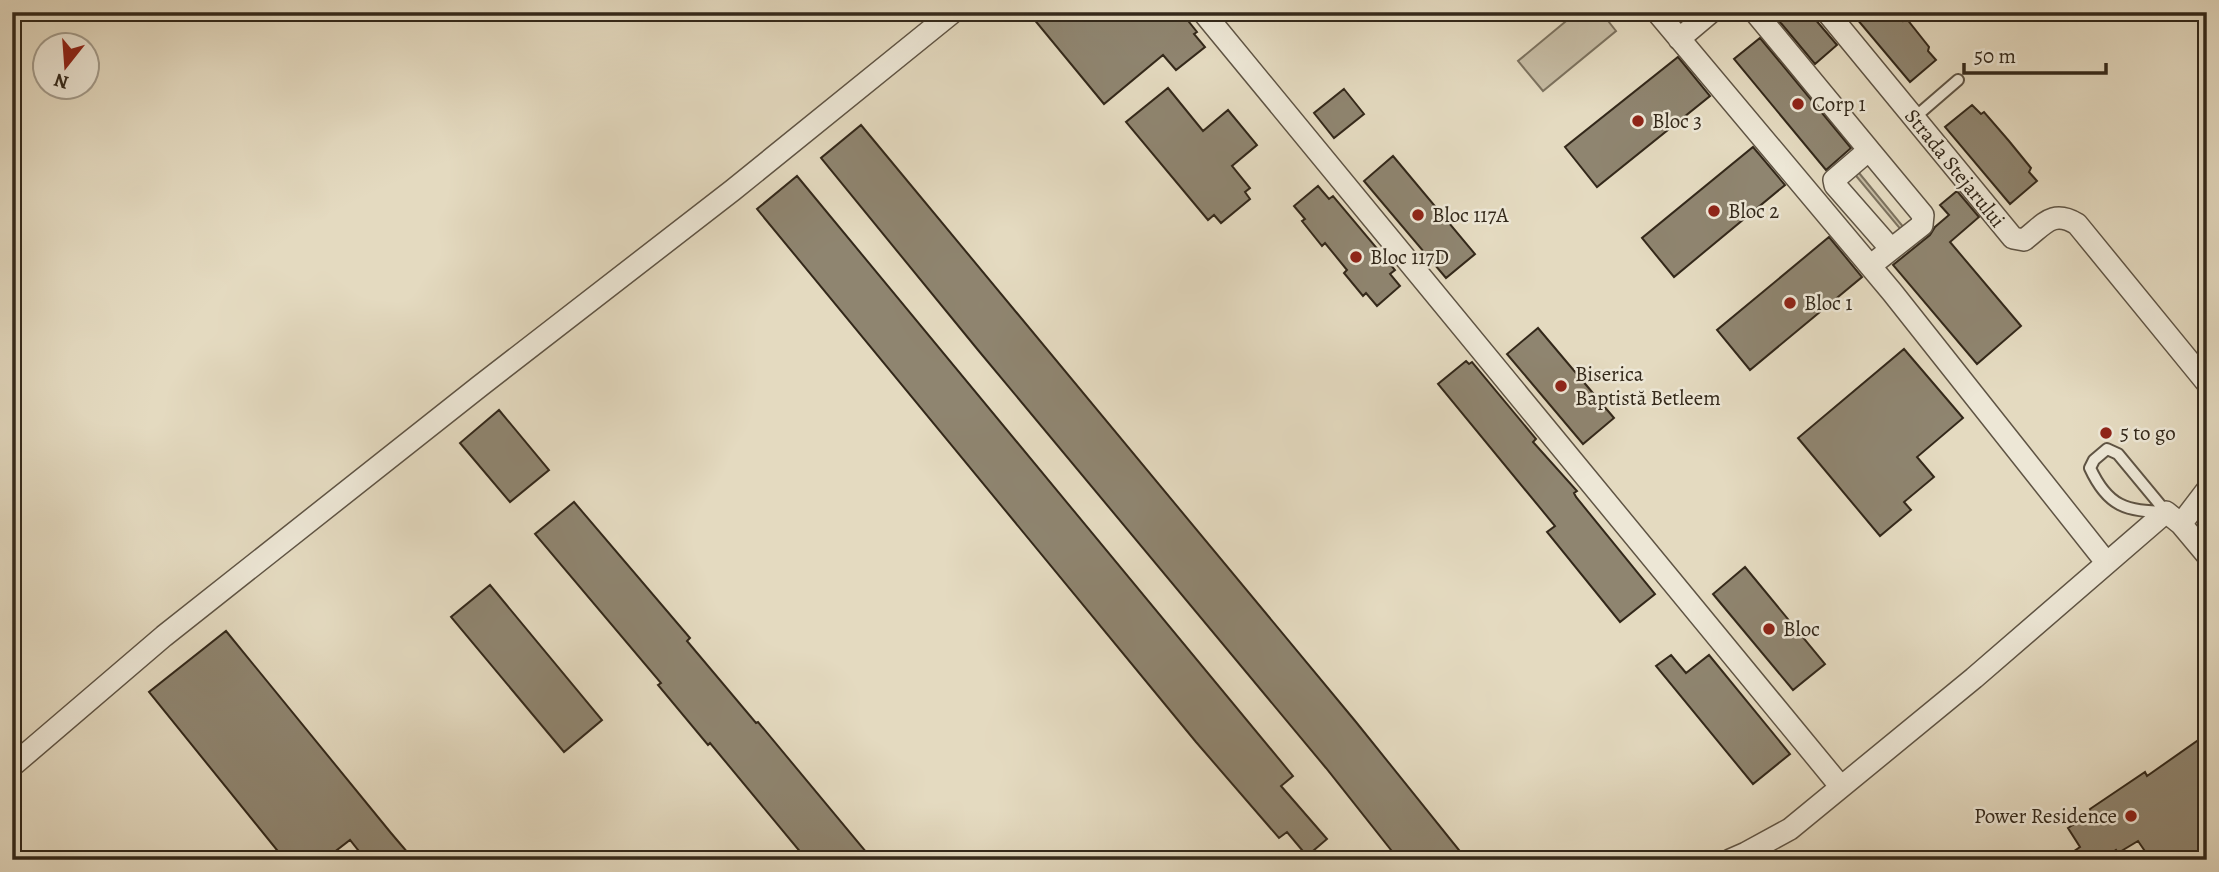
<svg xmlns="http://www.w3.org/2000/svg" width="2219" height="872" font-family="Alegreya,serif">
	<rect width="100%" height="100%" fill="#e4dac0"/>
	<filter id="stains"><feTurbulence type="fractalNoise" baseFrequency=".00286" numOctaves="4"/><feColorMatrix values="0 0 0 0 .2 0 0 0 0 .09 0 0 0 0 .02 0 0 0 .5 -.17"/></filter>
	<radialGradient id="worn" r=".72"><stop offset=".6" stop-color="#630" stop-opacity="0"/><stop offset="1" stop-color="#630" stop-opacity=".3"/></radialGradient>
	<path fill="#c6bca4" stroke="#7c725f" stroke-width="2" d="M1577,12H1601L1616,31L1543,91L1518,61Z
		M1855,168L1905,229L1902,231L1852,171Z"/>
	<path fill="#8f8570" stroke="#33281a" stroke-width="2" d="M1028,12H1181L1197,32L1194,34L1205,47L1176,70L1163,55L1104,104Z
		M1791,12H1809L1837,45L1815,64L1780,22Z
		M1851,12H1896L1903,21L1906,18L1929,47L1928,51L1936,60L1910,82Z
		M1760,38L1851,148L1826,170L1734,59Z
		M1678,57L1710,96L1597,187L1565,147Z
		M1168,88L1203,131L1228,110L1257,145L1232,166L1250,188L1245,192L1250,199L1221,223L1214,215L1208,220L1126,122Z
		M1344,89L1364,114L1334,138L1314,113Z
		M1972,105L1981,114L1984,112L2009,141L2031,168L2029,172L2037,181L2010,204L1945,127Z
		M861,125L1356,722L1467,860H1399L1326,768L978,350L821,158Z
		M1753,147L1785,185L1674,277L1642,238Z
		M1393,156L1475,254L1446,278L1364,181Z
		M797,176L1293,776L1281,786L1327,839L1307,856L1287,832L1279,838L1196,742L757,209Z
		M1318,186L1329,199L1333,196L1395,270L1390,274L1400,286L1377,306L1366,293L1363,296L1344,273L1347,270L1325,243L1322,246L1302,221L1305,219L1294,206Z
		M1957,191L1979,217L1950,242L2021,326L1977,364L1893,265L1930,235L1935,227L1949,215L1940,205Z
		M1829,237L1862,277L1750,370L1717,330Z
		M1538,328L1614,418L1583,444L1507,354Z
		M1904,349L1963,418L1917,457L1934,477L1904,502L1911,510L1880,536L1798,438Z
		M1466,361L1469,364L1472,362L1536,439L1533,442L1577,491L1574,493L1576,497L1655,594L1620,622L1547,532L1555,526L1438,384Z
		M499,410L549,470L510,502L460,443Z
		M574,502L690,638L687,641L756,723L758,722L867,853L858,860H807L710,743L708,745L658,685L661,683L535,534Z
		M1745,567L1825,664L1793,690L1713,594Z
		M490,585L602,720L564,752L451,617Z
		M226,631L391,833L414,860H366L350,840L324,860H285L149,692Z
		M1671,655L1686,673L1709,655L1790,754L1753,784L1656,666Z
		M2207,734V860H2151L2138,841L2118,853L2116,850L2101,860H2061L2080,847L2068,828L2092,813L2090,809L2145,772L2147,776Z"/>
	<g fill="none" stroke-linecap="round" stroke-linejoin="round">
		<defs>
			<path id="service" d="M1914,118L1958,80
				M2107,449L2118,454L2166,512C2126,511 2108,507 2090,468L2094,460Z"/>
			<path id="minor" d="M1203,12L1841,787
				M1657,12L1892,292L2106,562
				M1755,12L1869,150
				M1827,12L2013,238L2024,240C2044,225 2052,209 2077,224L2207,383
				M1679,39L1711,12
				M1870,266L1922,225L1923,215L1869,150L1834,180L1835,185L1891,249
				M2181,524L2207,490
				M12,766L164,636L480,386L733,190L953,12
				M1730,860L1746,853L1790,829L1974,678L2166,512L2181,524L2207,555"/>
		</defs>
		<use href="#service" stroke="#5f5444" stroke-width="14"/>
		<use href="#minor" stroke="#5f5444" stroke-width="24"/>
		<use href="#service" stroke="#ede7d6" stroke-width="10"/>
		<use href="#minor" stroke="#ede7d6" stroke-width="21"/>
	</g>
	<g fill="#8f2418" stroke="#ede7d6" stroke-width="2.5">
		<circle cx="1798" cy="104" r="7"/>
		<circle cx="1638" cy="121" r="7"/>
		<circle cx="1714" cy="211" r="7"/>
		<circle cx="1418" cy="215" r="7"/>
		<circle cx="1356" cy="257" r="7"/>
		<circle cx="1790" cy="303" r="7"/>
		<circle cx="1561" cy="386" r="7"/>
		<circle cx="2106" cy="433" r="7"/>
		<circle cx="1769" cy="629" r="7"/>
		<circle cx="2131" cy="816" r="7"/>
	</g>
	<g text-anchor="middle" dominant-baseline="central" stroke-width="5" stroke-linejoin="round" paint-order="stroke">
		<g font-size="21" fill="#33281a" stroke="#ede7d6" text-anchor="start">
			<text x="1812" y="104">Corp 1</text>
			<text x="1652" y="121">Bloc 3</text>
			<text x="1728" y="211">Bloc 2</text>
			<text x="1432" y="215">Bloc 117A</text>
			<text x="1370" y="257">Bloc 117D</text>
			<text x="1804" y="303">Bloc 1</text>
			<text x="1575" y="374">Biserica<tspan x="1575" dy="24">Baptistă Betleem</tspan></text>
			<text x="2120" y="433">5 to go</text>
			<text x="1783" y="629">Bloc</text>
			<text x="2117" y="816" text-anchor="end">Power Residence</text>
		</g>
		<g font-size="21" fill="#33281a" stroke="#ede7d6">
			<text transform="translate(1955 168) rotate(51)">Strada Stejarului</text>
		</g>
	</g>
	<rect width="2219" height="872" fill="none" stroke="#e4dac0" stroke-width="42"/>
	<rect x="14" y="14" width="2191" height="844" fill="none" stroke="#33281a" stroke-width="3.5"/>
	<rect x="21" y="21" width="2177" height="830" fill="none" stroke="#33281a" stroke-width="2"/>
	<g transform="translate(66 66) rotate(197)"><circle r="33" fill="#ede7d6" stroke="#a39b8b" stroke-width="2"/>
	<path d="M0-5L12 26L0 18L-12 26Z" fill="#8f2418"/>
	<text y="-10" font-size="19" font-weight="bold" text-anchor="middle" fill="#33281a">N</text>
	</g>
	<path d="M1964 63v10h142v-10" fill="none" stroke="#33281a" stroke-width="3.5"/>
	<text x="1974" y="63" font-size="21" fill="#33281a" stroke="#ede7d6" stroke-width="5" paint-order="stroke">50 m</text>
	<rect width="100%" height="100%" filter="url(#stains)"/>
	<rect width="100%" height="100%" fill="url(#worn)"/>
</svg>
